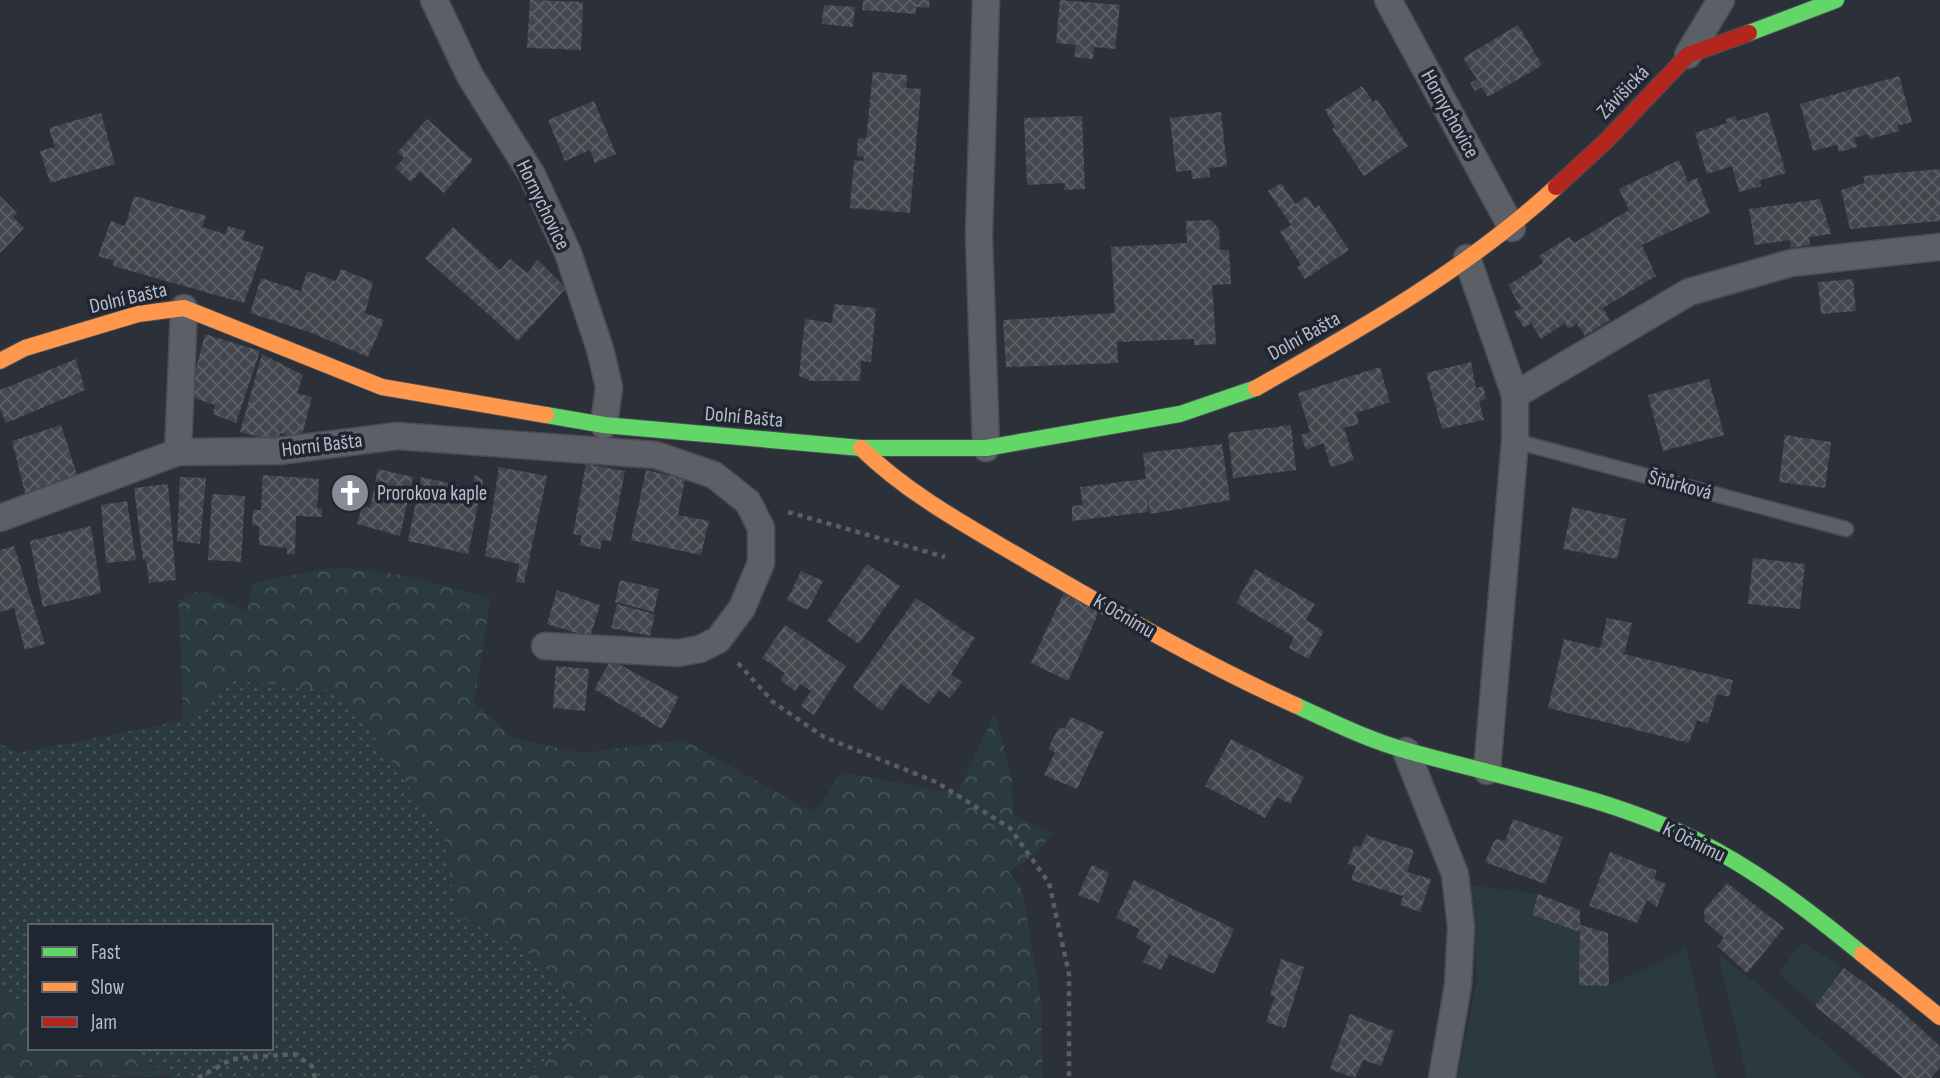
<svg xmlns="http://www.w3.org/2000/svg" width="1940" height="1078" font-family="'Sofia Sans Condensed',sans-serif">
	<defs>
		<pattern id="grass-dots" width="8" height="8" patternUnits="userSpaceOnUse" patternTransform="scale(1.75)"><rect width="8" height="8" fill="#2a3a3d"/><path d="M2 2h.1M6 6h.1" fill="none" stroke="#475558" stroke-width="1.8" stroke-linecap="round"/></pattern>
		<pattern id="forest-crowns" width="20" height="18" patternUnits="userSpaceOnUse" patternTransform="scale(1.75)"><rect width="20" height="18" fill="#2a3a3d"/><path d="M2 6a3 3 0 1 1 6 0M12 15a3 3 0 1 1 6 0" fill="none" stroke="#475558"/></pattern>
		<pattern id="building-cross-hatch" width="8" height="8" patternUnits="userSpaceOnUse" patternTransform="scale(1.75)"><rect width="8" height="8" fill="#43464c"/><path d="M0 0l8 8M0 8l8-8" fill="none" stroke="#5c5f64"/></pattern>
	</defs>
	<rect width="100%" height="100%" fill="#2c3038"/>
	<path fill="url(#grass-dots)" d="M232,680L330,690L366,725L444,837L456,914L536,957L593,1025L521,1078H170L171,1076L128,1048H271V926H30V1007L0,994V744L18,753L182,721Z"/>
	<path fill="url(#forest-crowns)" d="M336,567L409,576L491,598L474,702L510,737L581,753L684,740L814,813L842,772L957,794L995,713L1011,774L1014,815L1055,833L1032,856L1009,872L1022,890L1041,1002L1043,1078H521L593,1024L536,957L456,914L444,837L366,725L330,690L232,680L183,721L179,600L201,590L247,612L252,583Z
		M0,994L30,1007V1048H128L171,1076L0,1078Z"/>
	<path fill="#2a3a3d" d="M1471,885L1538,894L1532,915L1580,932V985H1609L1682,952L1685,943L1716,1078H1458L1477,978Z
		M1802,942L1844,968L1815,1006L1778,973Z
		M1718,953L1766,991L1863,1078H1747Z"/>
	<path fill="url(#building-cross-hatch)" d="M530,0L583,2L581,50L527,48Z
		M863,0H930L929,8L916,7V14L862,10Z
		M1060,0L1120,5L1115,49L1094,47L1093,59L1074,57L1076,45L1056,43Z
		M824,5L855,7L853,27L822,24Z
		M1518,25L1542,65L1488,97L1481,87L1475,91L1470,83L1477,79L1463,58Z
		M873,72L907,75L906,88L921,89L910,213L850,208L854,160L863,161L864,157L857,156L858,138L866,139Z
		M1899,76L1912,122L1897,126L1899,131L1869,139L1868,134L1854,138L1857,147L1839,152L1837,145L1813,151L1800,104Z
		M1362,86L1373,102L1377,99L1408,146L1364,176L1332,129L1335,127L1325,110Z
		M594,101L616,154L595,163L590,150L565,161L548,120Z
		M1221,112L1227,166L1209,168L1210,177L1192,179L1191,170L1176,172L1170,118Z
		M1768,112L1786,173L1760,180L1761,186L1739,192L1732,166L1707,174L1695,133L1727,123L1726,119L1736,116L1737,121Z
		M101,113L115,164L50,183L40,151L55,147L49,128Z
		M1082,116L1085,189L1064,190L1065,183L1027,185L1024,118Z
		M427,119L473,160L444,193L420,172L411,182L395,168L404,158L398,152Z
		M1679,160L1688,182L1697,178L1710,213L1642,245L1656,276L1603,308L1610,320L1585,336L1577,324L1568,329L1565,323L1541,339L1531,323L1524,328L1514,312L1521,308L1508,285L1543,263L1539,256L1569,237L1574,243L1629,210L1619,189Z
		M1940,169V221L1850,229L1841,190L1865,183L1863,176Z
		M1281,183L1295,204L1307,196L1315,208L1319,205L1349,250L1305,279L1297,267L1301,265L1280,232L1291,225L1268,191Z
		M0,196L17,213L13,217L24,228L0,253Z
		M134,196L206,216L202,227L225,234L228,226L245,231L243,240L264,247L244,303L113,266L114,261L98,256L111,221L125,226Z
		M1820,199L1831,234L1809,237L1810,245L1791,248L1790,240L1755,245L1749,209Z
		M1211,220L1219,229L1220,250H1229L1231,284L1212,285L1216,344L1194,345V339L1117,342L1118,363L1006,367L1003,320L1115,313L1111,247L1187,243L1186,221Z
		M453,227L500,270L510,259L527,273L538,260L566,288L518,341L425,258Z
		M341,269L373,282L365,313L384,320L368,357L309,332L250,313L261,278L301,291L307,271L336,281Z
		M1853,279L1856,311L1821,314L1818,282Z
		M834,304L876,308L871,362L861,361L860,381H811L799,376L805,319L832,323Z
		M205,334L260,351L236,423L213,414L215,405L189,396Z
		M262,354L303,375L297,393L312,397L301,439L280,433L277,442L240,432Z
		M76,359L85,390L6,423L0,409V390Z
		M1471,362L1476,388L1483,386L1486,399L1479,401L1484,420L1442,429L1426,373Z
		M1380,367L1390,402L1356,413L1359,424L1344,428L1354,460L1331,467L1323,443L1306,450L1301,435L1310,432L1298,393Z
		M1709,379L1724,435L1663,451L1648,395Z
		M61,425L80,484L27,501L12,441Z
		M1291,425L1296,470L1233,478L1228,433Z
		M1785,435L1831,442L1825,488L1779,482Z
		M1222,444L1230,500L1150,514L1147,495L1148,512L1072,521V506L1083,505L1080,487L1146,479L1143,453Z
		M586,464L625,471L611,541L602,540L600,549L579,545L582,536L573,534Z
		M499,467L547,476L524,583L516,582L519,564L485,556Z
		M378,469L413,477L400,536L357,524L362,506L370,508Z
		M646,470L685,479L678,515L709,521L701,555L631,540Z
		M263,475L319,479L317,509L322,508V517L296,516L295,554H287V548L259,545V526L252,525L253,510H261Z
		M475,475L483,480L468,554L408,541L421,477L472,488Z
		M180,477L206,478L200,544L177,541Z
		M168,484L176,580L149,583L146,559L143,560L134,488Z
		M343,485L360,489L357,501L341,498Z
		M212,494L245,496L241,562L208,560Z
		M127,501L136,560L106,563L101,505Z
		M1572,507L1626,519L1617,559L1563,549Z
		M91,526L101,593L43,607L30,541Z
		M14,546L45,644L25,650L14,608L0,612V550Z
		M1753,558L1805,564L1800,609L1748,604Z
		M867,564L900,586L859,644L827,621Z
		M1255,569L1315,604L1306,620L1324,631L1308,659L1289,648L1294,637L1236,603Z
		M801,571L823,581L808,610L787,600Z
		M620,580L659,589L654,612L615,602Z
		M557,590L600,605L590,637L547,624Z
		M1065,590L1101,607L1068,681L1031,663Z
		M916,598L975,638L951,674L962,682L950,698L939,690L929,704L901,684L882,711L853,687Z
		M617,604L655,614L650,636L611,628Z
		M1607,618L1632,623L1624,654L1733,680L1729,697L1717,694L1708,724L1697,720L1689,743L1548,708L1564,639L1600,648Z
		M785,625L846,666L814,715L801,706L811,691L800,684L795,691L780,680L785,673L762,658Z
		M611,660L679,697L662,729L594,689Z
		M556,666L589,669L585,711L553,708Z
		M1071,717L1104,732L1077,789L1044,775L1055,752L1048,749L1059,727L1065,729Z
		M1231,739L1304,777L1290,804L1277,797L1265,818L1205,786Z
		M1513,819L1563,837L1545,884L1485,862L1495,839L1505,841Z
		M1366,835L1414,850L1407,872L1431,879L1420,912L1400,905L1403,896L1351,880L1356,866L1348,864L1354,846L1361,847Z
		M1610,852L1657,871L1654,879L1666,884L1657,907L1647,900L1637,923L1589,906Z
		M1092,865L1109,873L1099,903L1078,895Z
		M1134,880L1234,929L1214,974L1169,954L1161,970L1143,962L1151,946L1136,938L1140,929L1116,918Z
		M1727,883L1784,928L1747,973L1717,946L1724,938L1705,921L1704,910Z
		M1538,894L1580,910V925L1608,933L1609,986L1579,985L1580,932L1532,915Z
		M1281,959L1304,967L1285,1028L1266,1022L1275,996L1270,995Z
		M1844,968L1897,1007L1940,1046V1068L1931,1078H1903L1815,1006Z
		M1350,1014L1394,1031L1381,1066L1363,1060L1355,1078L1330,1069Z"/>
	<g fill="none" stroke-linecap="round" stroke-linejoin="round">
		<defs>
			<path id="lane" d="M1515,441L1846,529"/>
			<path id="street" d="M434,0L470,76L532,175L568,253L600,349L609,387L604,425
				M1388,0L1512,228
				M1688,55L1721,0
				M1467,258L1515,395V441L1487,771
				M1515,395L1689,292L1791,263L1940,247
				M986,448L979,236L986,0
				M178,452L184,308
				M0,518L178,452L279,451L397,436L656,455L714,475L748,502L761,528V563L742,608L718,640L700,649L678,653L545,646
				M1406,751L1455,874L1461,927L1458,985L1442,1078"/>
			<path id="fast" d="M1749,33L1836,0
				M546,415L604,425L861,448H986L1180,414L1256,388
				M1295,705C1332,722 1368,740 1408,751C1503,778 1607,796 1696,840C1755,869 1812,913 1862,954"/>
			<path id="slow" d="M0,361L25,348L138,314L184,308L382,387L546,415
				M1256,388C1361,329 1467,269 1556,187
				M861,448C910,496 973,529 1032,564C1118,614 1204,664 1295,705
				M1862,954L1940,1017"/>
			<path id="jam" d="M1556,187L1605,142L1688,55L1749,33"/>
		</defs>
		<use href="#lane" stroke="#484b51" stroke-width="17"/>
		<use href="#street" stroke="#484b51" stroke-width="29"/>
		<use href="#fast" stroke="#4a4d54" stroke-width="18"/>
		<use href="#slow" stroke="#4a4d54" stroke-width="18"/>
		<use href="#jam" stroke="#4a4d54" stroke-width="18"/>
		<path stroke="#5a5e62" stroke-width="4.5" stroke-dasharray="5 5" stroke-linecap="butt" d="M788,512L945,557
			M738,663L773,702L824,737L936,782L1010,828L1049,883L1069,974V1078
			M198,1078L232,1059L294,1054L312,1066L315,1078"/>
		<use href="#lane" stroke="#5c5f65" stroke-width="14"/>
		<use href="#street" stroke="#5c5f65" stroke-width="26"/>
		<use href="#fast" stroke="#63d668" stroke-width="16"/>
		<use href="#slow" stroke="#ff974d" stroke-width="16"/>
		<use href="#jam" stroke="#b3261e" stroke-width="16"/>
	</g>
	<defs>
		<symbol id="church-disc" viewBox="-11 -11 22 22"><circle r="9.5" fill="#868b95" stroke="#202631"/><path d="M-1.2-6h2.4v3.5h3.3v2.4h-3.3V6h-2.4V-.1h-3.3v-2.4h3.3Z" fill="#fff"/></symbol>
	</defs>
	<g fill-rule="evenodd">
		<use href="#church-disc" x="328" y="471" width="44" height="44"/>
	</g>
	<g text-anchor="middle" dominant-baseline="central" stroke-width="7" stroke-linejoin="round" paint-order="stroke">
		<g font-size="21" fill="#b7bcc7" stroke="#202631">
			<text transform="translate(1623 92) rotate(-46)">Závišická</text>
			<text transform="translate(1450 114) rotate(61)">Hornychovice</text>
			<text transform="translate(543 205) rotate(64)">Hornychovice</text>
			<text transform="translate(128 298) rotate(-13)">Dolní Bašta</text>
			<text transform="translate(1304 336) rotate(-29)">Dolní Bašta</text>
			<text transform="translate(744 417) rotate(5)">Dolní Bašta</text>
			<text transform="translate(322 445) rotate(-7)">Horní Bašta</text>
			<text transform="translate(1680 485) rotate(15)">Šňůrková</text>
			<text transform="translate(1124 616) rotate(30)">K Očnímu</text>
			<text transform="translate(1694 842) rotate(26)">K Očnímu</text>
		</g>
		<g font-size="21" fill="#b7bcc7" stroke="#202631" text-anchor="start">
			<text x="377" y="493">Prorokova kaple</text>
		</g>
	</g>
	<rect x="28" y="924" width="245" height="126" fill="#202631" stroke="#5c626d" stroke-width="2"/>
	<rect x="42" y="947" width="35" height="10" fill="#63d668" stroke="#5c626d" stroke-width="2"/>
	<text x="91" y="959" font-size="21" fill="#b7bcc7">Fast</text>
	<rect x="42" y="982" width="35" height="10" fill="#ff974d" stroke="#5c626d" stroke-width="2"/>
	<text x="91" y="994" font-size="21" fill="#b7bcc7">Slow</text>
	<rect x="42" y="1017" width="35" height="10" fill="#b3261e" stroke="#5c626d" stroke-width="2"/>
	<text x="91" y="1029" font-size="21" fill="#b7bcc7">Jam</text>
</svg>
